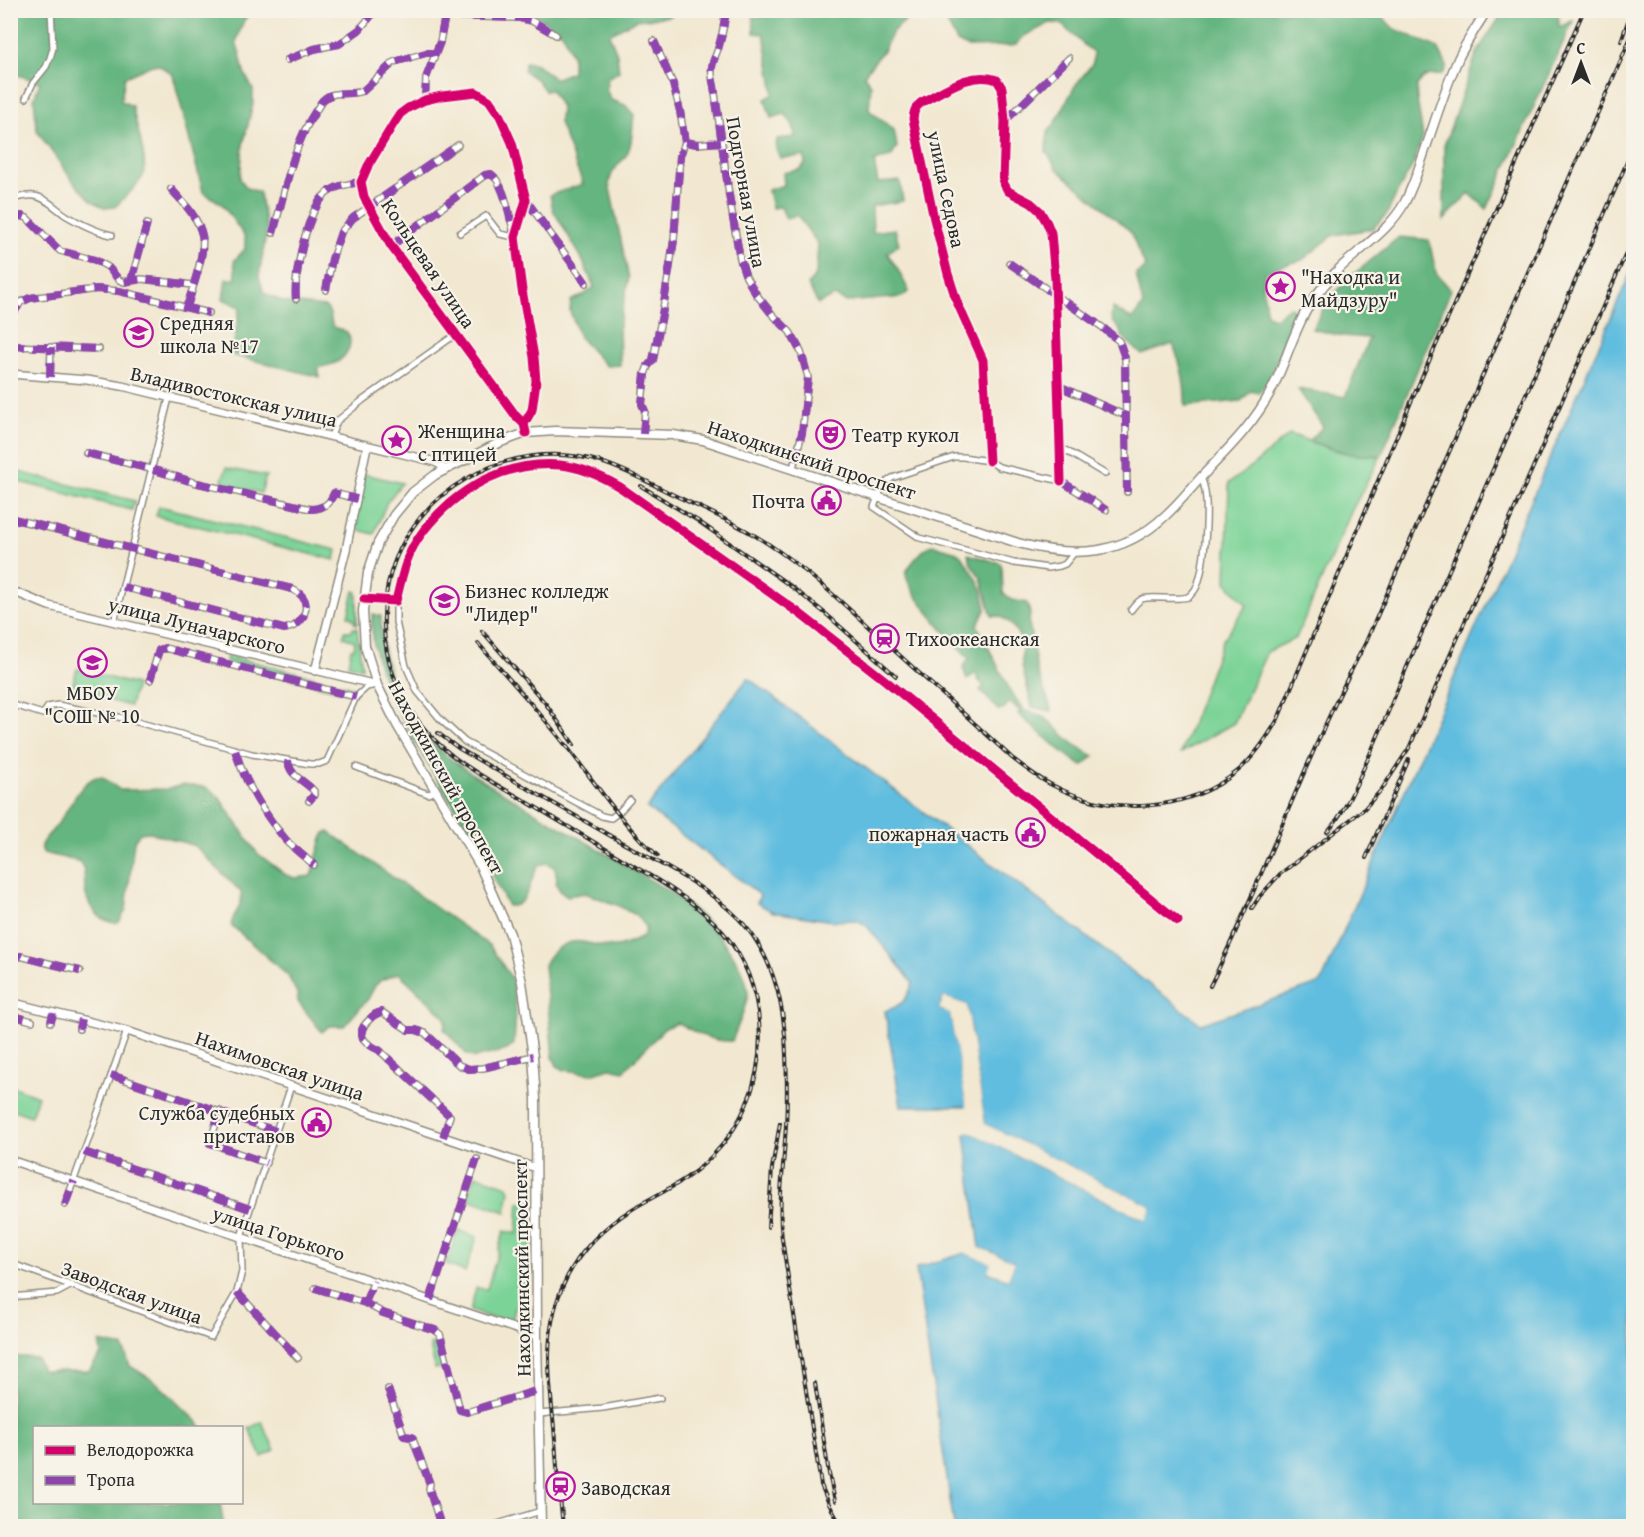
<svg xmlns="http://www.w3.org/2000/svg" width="1644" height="1537" font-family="'Gentium Book Plus',serif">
	<rect width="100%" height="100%" fill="#f7f3e8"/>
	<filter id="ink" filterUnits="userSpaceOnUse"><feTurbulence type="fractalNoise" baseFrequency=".0167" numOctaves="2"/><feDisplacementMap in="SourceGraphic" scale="12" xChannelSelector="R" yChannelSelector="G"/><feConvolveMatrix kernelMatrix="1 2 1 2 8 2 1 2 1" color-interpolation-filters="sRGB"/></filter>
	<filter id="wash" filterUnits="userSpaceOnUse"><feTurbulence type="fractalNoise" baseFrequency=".008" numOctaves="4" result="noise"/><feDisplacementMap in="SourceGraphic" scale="24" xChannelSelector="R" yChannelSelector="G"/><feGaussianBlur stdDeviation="1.35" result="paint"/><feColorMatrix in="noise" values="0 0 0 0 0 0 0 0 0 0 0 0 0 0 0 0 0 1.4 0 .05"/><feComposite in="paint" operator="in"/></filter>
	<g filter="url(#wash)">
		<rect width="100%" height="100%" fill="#f2e8d1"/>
		<path fill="#7cd397" stroke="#547f61" stroke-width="1.5" d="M1290,434L1327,448L1350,454L1381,456L1352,510L1296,638L1267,652L1234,723L1181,753L1222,641L1247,605L1226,582L1229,483L1251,467Z
			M226,468L266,476L261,493L221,484Z
			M11,470L135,501L132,510L11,480Z
			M364,474L402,483L387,502L374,534L354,529Z
			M159,506L337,550L335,560L156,516Z
			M354,591L357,592V624L354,623L355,620L352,619V617L348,616Z
			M353,628H357L362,668L348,664L351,649H354L355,641L343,637L345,631H352Z
			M227,656L315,677L313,684L226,662Z
			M77,669L136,685L130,706L71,690Z
			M318,678L356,688V692L353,694L316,685Z
			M11,1086L38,1096L31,1116L11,1109Z
			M475,1175L508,1186L510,1191L506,1212L468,1199Z
			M519,1202H531V1277L520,1290L511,1324L470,1311L476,1288L487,1289L504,1231L517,1234Z
			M458,1230L477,1237L465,1272L446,1264Z
			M437,1343L443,1368L435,1369L430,1345Z
			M262,1422L275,1450L262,1457L249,1428Z"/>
		<path fill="#65b580" stroke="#487056" stroke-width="1.5" d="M11,11H296C281,13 253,6 245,19C241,26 239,35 236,42L240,54L244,72L253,90V104L243,145L240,179L247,188L259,192L267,229L259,277L264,293L283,302L325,307L328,309C336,327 324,324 347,332C354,343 348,355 337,362C332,365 324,366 318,368L320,377L232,355L240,307L223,299L226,279H236L234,261L245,249V237L222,204L203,192L173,75L159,65H152L125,77L121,101L132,106C135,122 149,162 143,176C138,186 123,199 115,207L105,208L92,201L72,180L37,131L34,99L40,82L11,73Z
			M537,11H673L671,16L636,20L609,34L617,54L619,71L608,78L606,89L611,100L625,105L634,115C632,127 633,147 625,157C616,168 612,169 609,184L629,278L619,325L620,365L606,366L579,337L570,311L571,301L574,299L582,296L594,287L581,257L553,210L550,195L583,184L559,123L561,107L551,90L545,91L537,80L524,71L525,62L537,64L554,79L572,72V56L563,34L537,16Z
			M768,11H917L893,31L884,49L864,75L871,85L869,110L894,130L897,147L891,157L874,161L878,183L900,181L903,201L872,206L873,232L895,229L899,245L887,253L897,268L909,291L902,297L846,302L834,296L818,304L808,285L816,274L818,244L797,215L786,219L781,207L772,208L768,190L784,185L783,173L800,169L805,164L804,156L780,158L776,149L777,139L795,137L793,125L785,114L771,118L765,99L774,94L764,34L754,33L753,17H768Z
			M933,11H1377L1393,28L1438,48L1447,66C1441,82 1436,71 1425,77C1422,79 1420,82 1417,85V99L1423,137L1413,165L1397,193L1387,214L1372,229L1334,235L1302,260L1274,268L1265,273L1262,284L1267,315L1275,318L1290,307L1295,310L1271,377L1259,393L1251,391L1241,401L1185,406C1186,382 1181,366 1173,344L1142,355L1121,335L1120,330L1112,321L1111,315L1113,308L1132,319L1143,305L1136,274L1146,268L1130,231L1057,169L1046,151L1048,132L1054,125L1075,86L1093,63V53L1061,24L1050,23L1024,36L1017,44L1011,46L967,47L957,42L943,15Z
			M1504,11H1558L1559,27L1573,21L1487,209L1469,193L1444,220V146L1477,52Z
			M1399,237L1429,240L1436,273L1451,290L1381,456L1350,454L1308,441L1323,427L1298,389L1345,397L1369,338L1343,336L1312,329L1328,300L1352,276Z
			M934,545L957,552L961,555L976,577L982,590L986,609L977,625L1006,682C1010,694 1019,701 1024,711C1047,712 1056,730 1073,743C1079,748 1087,752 1094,756L1082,766C1059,751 1039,732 1018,714L1020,711L1010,702L1003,709L998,710L980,690L984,686L977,679L978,677L974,674L967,680L963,668L969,658C956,645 905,590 906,573C907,568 913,562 916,558C922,552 926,546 934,545Z
			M968,554L1000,563L1002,567L1003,593L1012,600L1027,603L1030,613L1029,623L1037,671L1052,711L1032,707C1029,693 1025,679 1022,665C1021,658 1023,650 1021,642C1018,630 1005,614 992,616L981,578L971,564Z
			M372,614L381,616C381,666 400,711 436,747C453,763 480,779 500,791C539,815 579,837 618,861C645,877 674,893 698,913C709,922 717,933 725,944C735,958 747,975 748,993C748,1003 736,1030 732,1041C711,1042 696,1033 678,1023L665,1028L624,1071L610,1068L591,1074L565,1070L557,1066L553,1057L544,965C550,951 566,939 583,942C594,944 604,947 616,947C625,946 635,940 643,937L646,928L636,915L617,905L585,893L568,896L561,892L556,884L557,879L555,868L547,863L539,865C529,879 529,908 508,906C493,878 479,849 463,821C429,764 367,682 372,614Z
			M96,777H102L120,790L168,789L182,785L206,787L219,797L257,853L286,875L295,878L311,876L322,839L325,833L329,832L490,946L512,979L516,1012L514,1044L507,1050L475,1058L466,1054L444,1029L446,1021L444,1016L399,973L381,980L375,986L368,999L344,1026H329L322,1032L298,1002L297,993L288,976L231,925C233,913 244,906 241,892L195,846L149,832L140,833L134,841L126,910L119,922L115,923C101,921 90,910 86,895C83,883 87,875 81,862L43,853L41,845C45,837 51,833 56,826C68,812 78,784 96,777Z
			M99,1342L123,1347L130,1366L156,1382L197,1421L201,1427L34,1428V1502L220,1503L224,1526H36L30,1524L11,1523V1356L37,1358L42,1371H89L101,1354Z"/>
		<path fill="#61bddf" stroke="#467485" stroke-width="1.5" d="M1633,267V1526H954L916,1268L965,1253L992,1263L988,1272L1008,1279L1015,1262L980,1248L965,1134L970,1132L1145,1220L1152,1207L985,1124L967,1005L944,997L939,1009L950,1013L967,1106H901L885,1011C903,1005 906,1001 913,983L866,925L857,920L833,921L773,912L757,903L760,895L647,808L748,678L1201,1024L1321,983Z"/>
		<path fill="#f2e8d1" d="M944,997L967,1005L985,1124L1152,1207L1146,1220L970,1132V1129L1144,1216L1148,1209L983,1126L964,1007L946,1001L943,1007L953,1013L969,1106L967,1109L950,1014L939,1009Z
			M980,1248L1015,1262L1008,1279L988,1271L991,1263L965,1253L970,1251L993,1261L995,1264L992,1270L1006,1275L1011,1264L979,1251L977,1249Z"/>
	</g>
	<g filter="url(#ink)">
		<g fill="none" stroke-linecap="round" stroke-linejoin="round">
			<defs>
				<path id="street" d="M726,12C724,22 723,32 720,42C715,63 708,61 714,86L729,195L740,259L746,277L756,294L772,314L790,332L801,352L808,377L802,433L793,468
					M446,16L520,18L532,21L556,35
					M287,60L314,49L339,44L359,30L376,10
					M26,98L33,83L46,67L50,58L53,48L51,10
					M425,100L426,78L440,42L446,10
					M1005,121L1069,58
					M685,142L697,144L721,142
					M171,189C183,202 198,217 202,235C206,252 192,289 187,307
					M10,199C18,198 26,195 34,196C46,197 57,210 67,216C81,224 96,232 112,235
					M526,200L586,283
					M10,217L22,216L27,218L60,251L95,260L108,267L119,280L124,282L142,279L193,285
					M273,233C285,193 292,147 315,112C318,108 320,103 323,100C334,89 350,96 363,91L394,62L426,53H435
					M391,246L485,175L491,174C505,183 510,220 515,237L500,234L486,216L460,233
					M1009,263L1102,327L1119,341L1125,358L1127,492
					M131,281L147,224
					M326,290L332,259L341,232L353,218L458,145
					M296,299C293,276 308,208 326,194C336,185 349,184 361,182
					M10,318L21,302L30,298L97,289L119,291L209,313
					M10,346L99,349
					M50,377L51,347
					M1059,386L1126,416
					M524,424L532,410L536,381L534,357L522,290L515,237L526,200L512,143L500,116L489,100L476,92L442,96L425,100L408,108L400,114L394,123L368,166L361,182L364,197L391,246L516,416L524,424L526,433
					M643,434L645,411L642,404L645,374L648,366L653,360L662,315L674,240L680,156L685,142L680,111L673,84L654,41
					M331,436L337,421L363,400L455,335
					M1060,447L1105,474
					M86,453L151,469L193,482L311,509C322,509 330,504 334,493L357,499
					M989,461L983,360L957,302L948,274L934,219L913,119C914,111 915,107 922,102C944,91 971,70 997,80L1002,88L1005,121L1003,182L1008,191L1031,203L1040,211L1047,223L1051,233L1055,279L1061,481
					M10,518L292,589C295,591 298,592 301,595C310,604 305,620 294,626C291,628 288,628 284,629L123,587
					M1074,553L1065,564L1060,566L1048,568L1014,563L920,538L874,507C879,495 881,485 892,478L954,457H963L989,461L999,467L1061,481L1106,510
					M396,601V622L406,666L417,691L441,720L465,742L602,816L611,818L620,811L630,800
					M1131,610C1134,606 1138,601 1142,599C1151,595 1174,601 1188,597C1192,594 1195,591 1197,586C1205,567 1211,495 1201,478
					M114,622L169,398
					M150,680L159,650L165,648L356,697
					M10,704L43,714L48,707L58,705L123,718L252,754L310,764H319L327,761L356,697L367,687L377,685
					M235,750C245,783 264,814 286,840C294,849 305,857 314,865
					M288,760C289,776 304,780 314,791V795L309,801
					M356,767L428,794L436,791
					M10,962L13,957L20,956L80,971
					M10,1015L32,1021
					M51,1022L53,1013
					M79,1029L81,1019
					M111,1075L276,1131
					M220,1111L210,1143L266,1163
					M443,1137L450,1116L379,1050C364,1043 354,1034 369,1020C373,1015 376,1013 382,1012L408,1030H416L425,1033L459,1065L469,1069L483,1068L533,1056
					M84,1152L250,1209
					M65,1205L127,1031
					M10,1263L211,1337L237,1292L242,1271L241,1238L243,1230L291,1086
					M315,1288L365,1303L383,1313L435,1330L440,1334L460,1410L467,1412L539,1390
					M237,1292L298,1358
					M10,1297L57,1293L72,1285
					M430,1300L477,1159
					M365,1303L374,1281
					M388,1389L404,1436L412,1437L430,1484L429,1489L441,1526
					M539,1414L603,1408L660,1398
					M491,1526L541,1511"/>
				<path id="secondary" d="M10,374L87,380L122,386L432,461L439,464L445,470
					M10,590L49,606L377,685
					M364,599L396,601C400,585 403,568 410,553C415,542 422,532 430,523C463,485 509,461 560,465C582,467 601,476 620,487L799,613L886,681L1178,921
					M315,671L346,550L367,446
					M10,1002L127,1031L536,1168
					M10,1160L537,1336"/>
				<path id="primary" d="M541,1526L537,1336L536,1099L533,1056L522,982L510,934L480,866L397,725L377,685L365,646L363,611L368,573L378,543L394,515L413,492L435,475L501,442L526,433L555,431L673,435L703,440L1018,543C1074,558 1122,557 1166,515C1180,502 1193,486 1206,472C1230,447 1255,422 1271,391C1286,363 1293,331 1310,304C1319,291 1328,280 1339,269C1362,247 1390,230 1405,202C1412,188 1417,174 1422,159C1434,125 1444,90 1459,57C1467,41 1477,26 1487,10"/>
			</defs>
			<use href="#street" stroke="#8e8a7e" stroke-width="8"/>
			<use href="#secondary" stroke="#8e8a7e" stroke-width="10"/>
			<use href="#primary" stroke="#8e8a7e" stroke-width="11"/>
			<use href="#street" stroke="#fff" stroke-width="5"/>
			<use href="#secondary" stroke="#fff" stroke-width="7"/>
			<use href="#primary" stroke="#fff" stroke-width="8"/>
			<defs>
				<path id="rail" d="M1621,41L1632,10
					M641,486L698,521L792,587L826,614L896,676
					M482,631L546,704L574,745
					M478,643C506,676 536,708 563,742C594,780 620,823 658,856
					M438,733L458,748L475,758C523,786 572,814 621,842C664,866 725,895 753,936C773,965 782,1000 785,1035C787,1068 788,1106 785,1139C783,1173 778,1205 782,1239L821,1485L829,1504L841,1526
					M1327,832C1345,812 1355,787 1366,763C1380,732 1393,700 1406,669L1634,146
					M1366,858L1409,759
					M1252,908L1260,896L1280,874L1364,809L1382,789L1409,748L1538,456L1634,235
					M1210,986C1266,874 1306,754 1365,644L1634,30
					M768,1227L772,1168L780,1123
					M815,1383L829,1474L835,1501
					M563,1526C559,1493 556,1460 554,1427C549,1380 543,1332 562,1288C576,1254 603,1227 634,1208C651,1198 670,1189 686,1178C741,1140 767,1078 758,1012C747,934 695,902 634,866C597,844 559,821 522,799C499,786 475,773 454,757C402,717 374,654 387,589C395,543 425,502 466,479C507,455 555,448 601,462C626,470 650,483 674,495C710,512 747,528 780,552C818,579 852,612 886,643C928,681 970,719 1012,758C1025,768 1039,779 1054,786C1112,816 1188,813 1239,770C1255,756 1267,738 1278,719L1411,402L1584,10"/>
			</defs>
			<use href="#rail" stroke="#2b2b2b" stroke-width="4"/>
			<use href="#rail" stroke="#f7f3e8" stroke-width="1.5" stroke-dasharray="4.5" stroke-linecap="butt"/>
			<path stroke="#8e44ad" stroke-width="8" stroke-dasharray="15 8" stroke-linecap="butt" d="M1479,10L1486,13
				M726,12C724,22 723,32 720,42C715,63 708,61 714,86L729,195L740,259L746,277L756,294L772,314L790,332L801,352L808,377L802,433L793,468
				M446,16L520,18L532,21L556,35
				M287,60L314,49L339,44L359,30L376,10
				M425,100L426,78L440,42L446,10
				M1005,121L1069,58
				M685,142L697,144L721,142
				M171,189C183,202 198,217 202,235C206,252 192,289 187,307
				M526,200L586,283
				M10,217L22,216L27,218L60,251L95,260L108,267L119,280L124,282L142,279L193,285
				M273,233C285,193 292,147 315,112C318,108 320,103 323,100C334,89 350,96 363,91L394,62L426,53H435
				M391,246L485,175L491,174C505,184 509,217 514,234
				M1009,263L1102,327L1119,341L1125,358L1127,492
				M131,281L147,224
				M326,290L332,259L341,232L353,218L458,145
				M296,299C293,276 308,208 326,194C336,185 349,184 361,182
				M10,318L21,302L30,298L97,289L119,291L209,313
				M10,346L99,349
				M50,377L51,347
				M1059,386L1126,416
				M643,434L645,411L642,404L645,374L648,366L653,360L662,315L674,240L680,156L685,142L680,111L673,84L654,41
				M86,453L151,469L193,482L311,509C322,509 330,504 334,493L357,499
				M1061,481L1106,510
				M10,518L292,589C295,591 298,592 301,595C310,604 305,620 294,626C291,628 288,628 284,629L123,587
				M150,680L159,650L165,648L356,697
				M235,750C245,783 264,814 286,840C294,849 305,857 314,865
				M288,760C289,776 304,780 314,791V795L309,801
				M10,962L13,957L20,956L80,971
				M10,1015L32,1021
				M51,1022L53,1013
				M79,1029L81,1019
				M111,1075L276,1131
				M220,1111L210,1143L266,1163
				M443,1137L450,1116L379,1050C364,1043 354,1034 369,1020C373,1015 376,1013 382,1012L408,1030H416L425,1033L459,1065L469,1069L483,1068L533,1056
				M84,1152L250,1209
				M65,1205L74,1181
				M315,1288L365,1303L383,1313L435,1330L440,1334L460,1410L467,1412L539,1390
				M237,1292L298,1358
				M430,1300L477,1159
				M365,1303L374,1281
				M388,1389L404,1436L412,1437L430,1484L429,1489L441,1526"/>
			<defs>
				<path id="cycleway" d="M524,424L532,410L536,381L534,357L522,290L515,237L526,200L512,143L500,116L489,100L476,92L442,96L425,100L408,108L400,114L394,123L368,166L361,182L364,197L391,246L516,416L524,424L526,433
					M989,461L983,360L957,302L948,274L934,219L913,119C914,111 915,107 922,102C944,91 971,70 997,80L1002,88L1005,121L1003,182L1008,191L1031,203L1040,211L1047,223L1051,233L1055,279L1061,481
					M364,599L396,601C400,585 403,568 410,553C415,542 422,532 430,523C463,485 509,461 560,465C582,467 601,476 620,487L799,613L886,681L1178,921"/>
			</defs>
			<use href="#cycleway" stroke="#f7f3e8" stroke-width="13"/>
			<use href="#cycleway" stroke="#d6006c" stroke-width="9"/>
		</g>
	</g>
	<defs>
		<symbol id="sight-ring" viewBox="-11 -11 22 22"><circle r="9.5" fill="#f7f3e8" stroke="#b5179e" stroke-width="1.5"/><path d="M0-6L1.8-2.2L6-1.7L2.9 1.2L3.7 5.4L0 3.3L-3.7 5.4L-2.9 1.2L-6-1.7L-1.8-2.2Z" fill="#b5179e"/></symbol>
		<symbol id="school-ring" viewBox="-11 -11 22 22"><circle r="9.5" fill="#f7f3e8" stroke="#b5179e" stroke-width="1.5"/><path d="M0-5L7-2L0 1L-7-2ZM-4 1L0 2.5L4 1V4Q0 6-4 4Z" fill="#b5179e"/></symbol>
		<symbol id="theatre-ring" viewBox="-11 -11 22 22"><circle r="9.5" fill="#f7f3e8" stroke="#b5179e" stroke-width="1.5"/><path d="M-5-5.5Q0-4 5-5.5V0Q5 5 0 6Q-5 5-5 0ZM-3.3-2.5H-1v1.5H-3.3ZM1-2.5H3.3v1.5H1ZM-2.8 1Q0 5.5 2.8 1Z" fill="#b5179e"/></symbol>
		<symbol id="civic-ring" viewBox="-11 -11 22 22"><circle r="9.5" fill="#f7f3e8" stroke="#b5179e" stroke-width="1.5"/><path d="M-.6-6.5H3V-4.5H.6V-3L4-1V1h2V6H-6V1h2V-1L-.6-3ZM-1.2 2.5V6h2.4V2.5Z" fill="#b5179e"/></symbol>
		<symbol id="university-ring" viewBox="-11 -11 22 22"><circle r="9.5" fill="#f7f3e8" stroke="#b5179e" stroke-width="1.5"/><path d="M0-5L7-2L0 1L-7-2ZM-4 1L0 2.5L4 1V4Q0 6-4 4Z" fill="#b5179e"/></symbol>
		<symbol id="station-ring" viewBox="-11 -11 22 22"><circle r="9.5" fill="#f7f3e8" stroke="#b5179e" stroke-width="1.5"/><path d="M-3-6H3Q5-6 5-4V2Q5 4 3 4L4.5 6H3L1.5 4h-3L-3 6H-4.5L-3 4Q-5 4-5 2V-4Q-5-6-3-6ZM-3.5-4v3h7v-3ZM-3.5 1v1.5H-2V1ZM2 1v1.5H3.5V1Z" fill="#b5179e"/></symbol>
	</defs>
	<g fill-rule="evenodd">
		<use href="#sight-ring" x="1264" y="270" width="33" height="33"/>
		<use href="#school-ring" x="122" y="316" width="33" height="33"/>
		<use href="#theatre-ring" x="814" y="418" width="33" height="33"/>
		<use href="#sight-ring" x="380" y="424" width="33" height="33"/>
		<use href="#civic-ring" x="810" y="484" width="33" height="33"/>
		<use href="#university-ring" x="428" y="584" width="33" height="33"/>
		<use href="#station-ring" x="868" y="622" width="33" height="33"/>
		<use href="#school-ring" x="76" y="646" width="33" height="33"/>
		<use href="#civic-ring" x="1014" y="816" width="33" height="33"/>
		<use href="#civic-ring" x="300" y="1106" width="33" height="33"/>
		<use href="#station-ring" x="544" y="1470" width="33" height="33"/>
	</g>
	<g text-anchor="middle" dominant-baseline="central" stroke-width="4.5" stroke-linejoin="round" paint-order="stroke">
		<g font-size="20" fill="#2b2b2b" stroke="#f7f3e8">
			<text transform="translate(947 189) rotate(78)">улица Седова</text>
			<text transform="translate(747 192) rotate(80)">Подгорная улица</text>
			<text transform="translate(429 263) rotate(56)">Кольцевая улица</text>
			<text transform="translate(234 396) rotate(13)">Владивостокская улица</text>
			<text transform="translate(812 459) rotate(18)">Находкинский проспект</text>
			<text transform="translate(197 625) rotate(14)">улица Луначарского</text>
			<text transform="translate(447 777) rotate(61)">Находкинский проспект</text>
			<text transform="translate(280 1065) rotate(19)">Нахимовская улица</text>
			<text transform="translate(279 1233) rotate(18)">улица Горького</text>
			<text transform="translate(521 1268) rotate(-91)">Находкинский проспект</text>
			<text transform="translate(132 1292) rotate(20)">Заводская улица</text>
		</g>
		<g font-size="20" fill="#2b2b2b" stroke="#f7f3e8" text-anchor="start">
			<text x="1301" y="276">"Находка и<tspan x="1301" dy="23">Майдзуру"</tspan></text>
			<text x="160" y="322">Средняя<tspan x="160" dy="23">школа №17</tspan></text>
			<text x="418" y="430">Женщина<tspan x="418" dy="23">с птицей</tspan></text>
			<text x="852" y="434">Театр кукол</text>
			<text x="805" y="500" text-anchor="end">Почта</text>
			<text x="465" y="590">Бизнес колледж<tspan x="465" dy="23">"Лидер"</tspan></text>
			<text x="906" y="638">Тихоокеанская</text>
			<text x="92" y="692" text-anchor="middle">МБОУ<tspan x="92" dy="23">"СОШ № 10</tspan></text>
			<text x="1009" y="833" text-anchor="end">пожарная часть</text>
			<text x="295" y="1112" text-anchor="end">Служба судебных<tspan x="295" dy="23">приставов</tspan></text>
			<text x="581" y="1487">Заводская</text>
		</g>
	</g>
	<rect width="1644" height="1537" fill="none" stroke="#f7f3e8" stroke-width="36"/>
	<rect x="33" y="1426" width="210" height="78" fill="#f7f3e8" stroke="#a5a39c" stroke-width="1.5"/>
	<rect x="45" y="1446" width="30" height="9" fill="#d6006c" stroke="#a5a39c" stroke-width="1.5"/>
	<text x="87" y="1456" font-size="18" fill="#2b2b2b">Велодорожка</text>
	<rect x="45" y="1476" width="30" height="9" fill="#8e44ad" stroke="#a5a39c" stroke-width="1.5"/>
	<text x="87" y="1486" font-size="18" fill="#2b2b2b">Тропа</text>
	<g transform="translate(1581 63)" stroke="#f7f3e8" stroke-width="4.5" paint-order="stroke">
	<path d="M0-4.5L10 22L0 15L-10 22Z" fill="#2b2b2b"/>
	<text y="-9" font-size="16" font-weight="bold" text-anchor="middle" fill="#2b2b2b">С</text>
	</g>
</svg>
